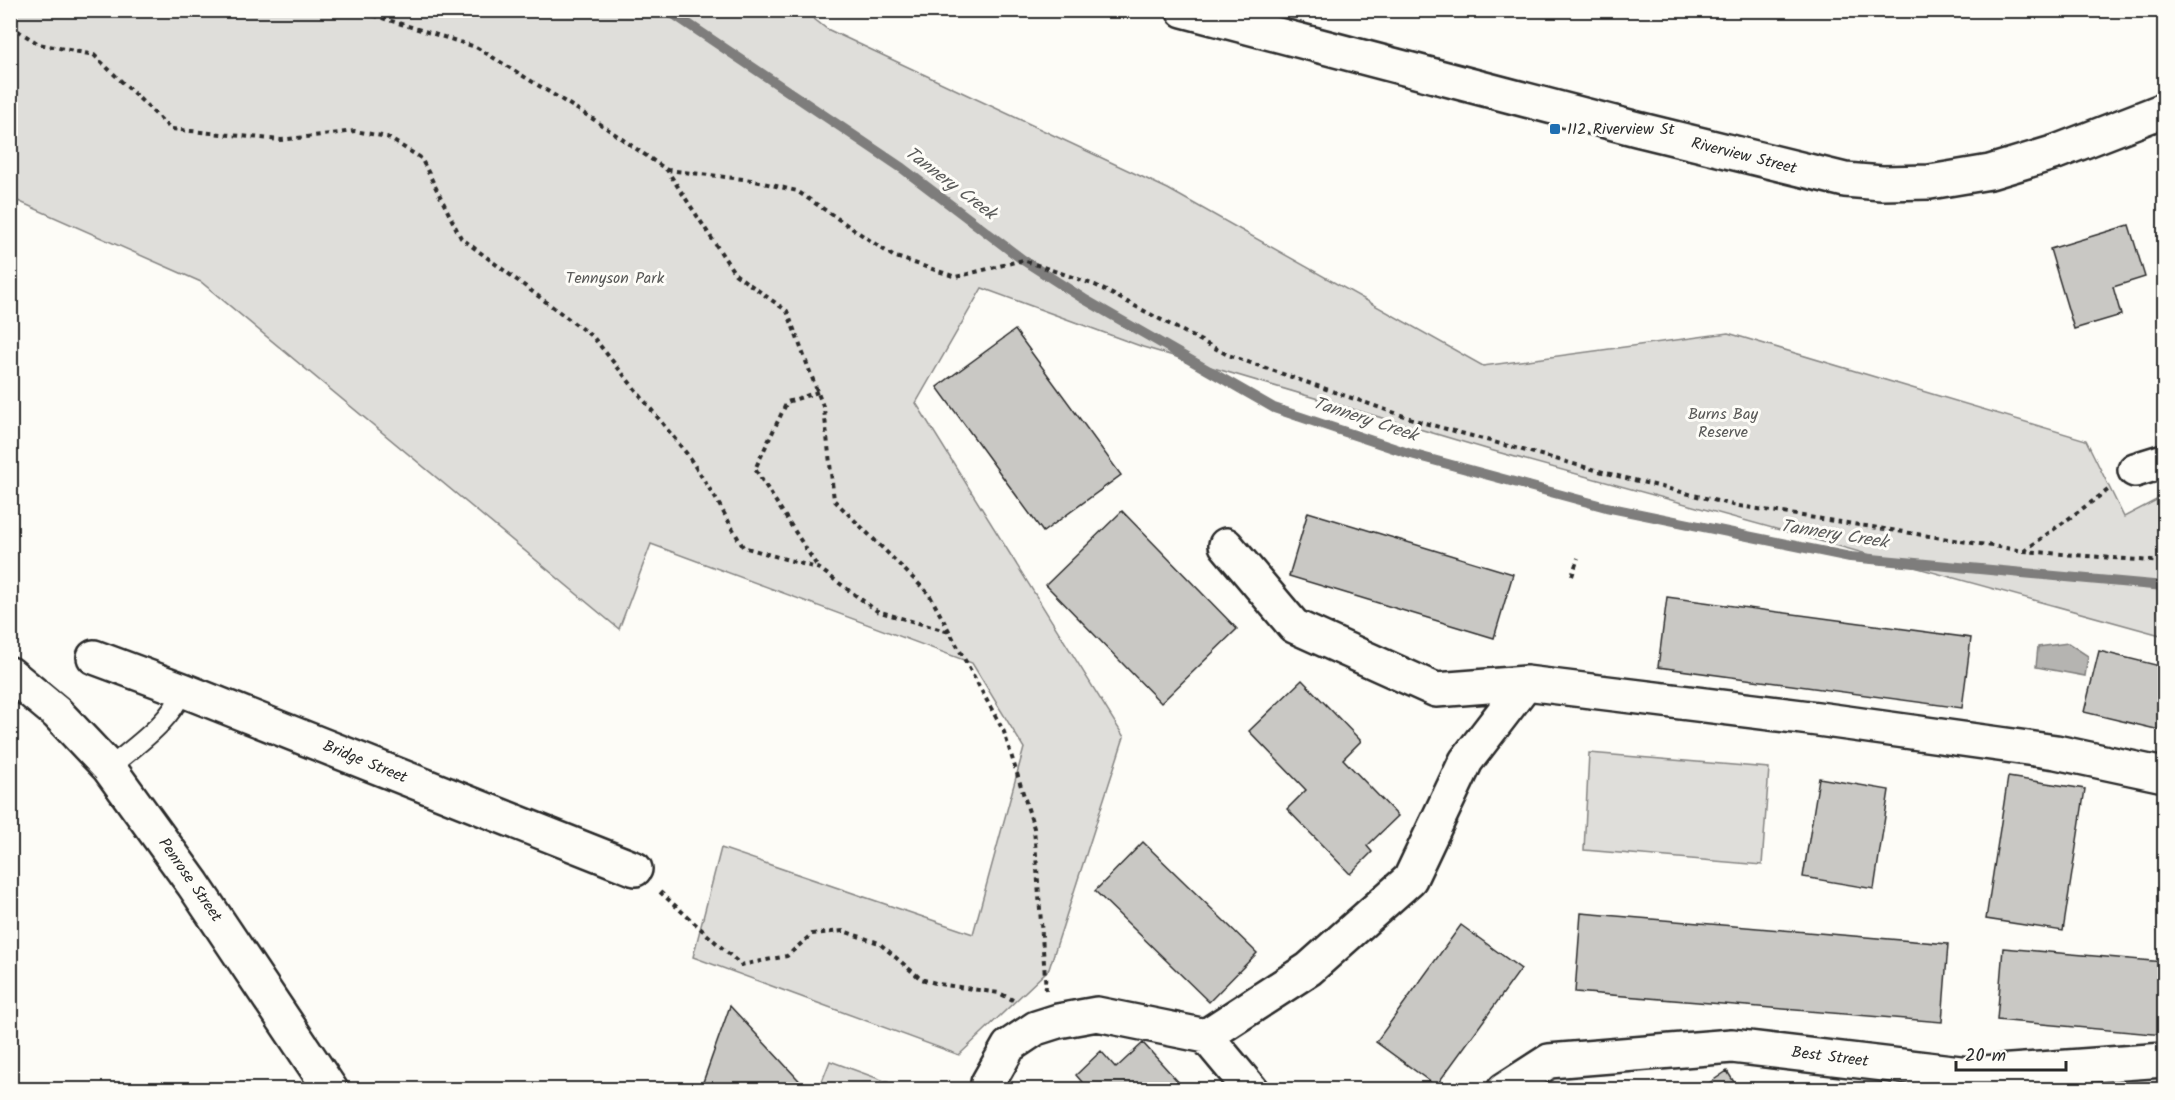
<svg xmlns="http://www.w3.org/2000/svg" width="2175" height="1100" font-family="Kalam,sans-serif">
	<rect width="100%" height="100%" fill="#fdfcf7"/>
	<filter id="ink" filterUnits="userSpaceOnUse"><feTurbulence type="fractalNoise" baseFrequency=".0167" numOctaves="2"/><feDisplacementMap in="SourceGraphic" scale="12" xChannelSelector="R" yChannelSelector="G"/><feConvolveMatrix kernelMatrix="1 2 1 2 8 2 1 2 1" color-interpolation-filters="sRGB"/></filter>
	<g filter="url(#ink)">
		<path fill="#dfdeda" stroke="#858482" stroke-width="1.5" d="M11,10L804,11L827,29L1168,189L1483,366L1728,333L2086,440L2124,517L2164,496V636L1490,450L1143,347L982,288L916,403L1124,737L1049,969L959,1055L693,957L721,848L973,934L1024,748L972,663L651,544L619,629L201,282L11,198Z
			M1589,753L1769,768L1762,865L1584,850Z
			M830,1061L904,1088L903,1089H819Z"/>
		<path fill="#b5b4b1" stroke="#7e7d7b" stroke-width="1.5" d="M2068,643L2088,656L2085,676L2036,667L2038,647Z"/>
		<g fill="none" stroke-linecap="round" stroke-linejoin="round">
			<path stroke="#7e7d7b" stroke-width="10" d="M662,10L675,15L902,168L1023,260L1084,299L1274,408L1411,454L1606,507L1850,557L2164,586"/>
		</g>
		<path fill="#c9c8c4" stroke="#2b2b2b" stroke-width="1.5" d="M2129,225L2145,277L2113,287L2121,315L2074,329L2050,249Z
			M1015,330L1121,475L1043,532L937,387Z
			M1122,511L1237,629L1161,703L1046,585Z
			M1308,512L1513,574L1494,638L1289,576Z
			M1667,597L1971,638L1962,708L1658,667Z
			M2099,651L2164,667V731L2084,712Z
			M1302,680L1361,741L1343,759L1398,816L1367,846L1372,852L1350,874L1287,809L1306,790L1249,731Z
			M2008,777L2085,789L2063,931L1986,919Z
			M1819,778L1889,790L1874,889L1803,877Z
			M1143,842L1257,953L1209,1002L1095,891Z
			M1581,913L1948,944L1942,1022L1575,992Z
			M1461,925L1521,969L1436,1086L1376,1042Z
			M2003,948L2164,962V1035L1997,1020Z
			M730,1006L808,1090H712L702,1085Z
			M1143,1043L1182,1086L1178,1090H1089L1076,1075L1101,1051L1116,1068Z
			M1727,1071L1739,1090H1699Z"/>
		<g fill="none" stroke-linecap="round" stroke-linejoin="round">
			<defs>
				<path id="lane" d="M109,768C136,745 170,723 183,690"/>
				<path id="street" d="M1183,10L1637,129L1845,180L1882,183L1930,182L1990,172L2056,152L2164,110
					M2135,470L2164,461
					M1226,545L1294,626L1436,690L1526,683L1818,719L2056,752L2164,775
					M94,657L183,690L635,869
					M1206,1036L1251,1090
					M987,1090L988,1083L1009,1046L1036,1028L1058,1021L1097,1014L1206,1036L1309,969L1410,879L1466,761L1526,683
					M1504,1090L1549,1061L1732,1046L1969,1074L2164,1060"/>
				<path id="secondary" d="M10,674L57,713L109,768L193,884L331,1090"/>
			</defs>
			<use href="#lane" stroke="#2b2b2b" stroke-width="22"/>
			<use href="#street" stroke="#2b2b2b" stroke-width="38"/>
			<use href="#secondary" stroke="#2b2b2b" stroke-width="38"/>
			<path stroke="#2b2b2b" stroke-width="4" stroke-dasharray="4.5 4.5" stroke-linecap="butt" d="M356,10L476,47L593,119L667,170L735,274L787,311L824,409L834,500L929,594L1004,732L1034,828L1046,990
				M10,26L39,44L94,55L171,129L281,140L355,131L387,137L421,158L461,238L594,338L687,454L716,499L743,547L820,569L877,611L949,632
				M667,170L751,180L797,191L893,256L956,277L1023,260L1095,285L1228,355L1421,422L1610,474L1733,505L2024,551L2164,562
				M818,392L787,402L755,469L819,569
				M2024,551L2108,490
				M1572,576L1578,558
				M660,892L741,965L787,956L812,934L843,931L879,943L921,979L939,984L999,993L1013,1000"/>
			<use href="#lane" stroke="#fdfcf7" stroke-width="18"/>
			<use href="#street" stroke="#fdfcf7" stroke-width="33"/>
			<use href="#secondary" stroke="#fdfcf7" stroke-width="33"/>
		</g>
	</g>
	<rect fill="#1f6fb2" stroke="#fdfcf7" stroke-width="2" x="1549" y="123" width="12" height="12" rx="3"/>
	<g text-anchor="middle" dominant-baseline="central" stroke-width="6" stroke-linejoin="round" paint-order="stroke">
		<g font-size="16" fill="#2b2b2b" stroke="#fdfcf7" text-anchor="start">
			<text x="1567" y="129">112 Riverview St</text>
		</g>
		<g font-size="16" fill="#2b2b2b" stroke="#fdfcf7">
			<text transform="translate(1744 156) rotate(14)">Riverview Street</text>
			<text transform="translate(365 762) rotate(22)">Bridge Street</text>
			<text transform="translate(190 880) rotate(55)">Penrose Street</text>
			<text transform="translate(1830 1057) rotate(7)">Best Street</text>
		</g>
		<g font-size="16" fill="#585857" stroke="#fdfcf7">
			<text x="615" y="278">Tennyson Park</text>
			<text x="1723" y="414">Burns Bay<tspan x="1723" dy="18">Reserve</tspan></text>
		</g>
		<g font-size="18" font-style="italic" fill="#5b5b5a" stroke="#fdfcf7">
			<text transform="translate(950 184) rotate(37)">Tannery Creek</text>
			<text transform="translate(1365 420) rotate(18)">Tannery Creek</text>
			<text transform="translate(1834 535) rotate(9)">Tannery Creek</text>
		</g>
	</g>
	<rect width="2175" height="1100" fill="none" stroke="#fdfcf7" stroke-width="36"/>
	<rect x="18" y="18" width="2139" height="1064" fill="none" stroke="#2b2b2b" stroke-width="2" filter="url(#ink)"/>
	<path d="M1956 1061v9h110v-9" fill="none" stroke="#2b2b2b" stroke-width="3"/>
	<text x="1965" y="1061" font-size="18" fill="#2b2b2b" stroke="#fdfcf7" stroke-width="4.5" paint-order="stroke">20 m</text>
</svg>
